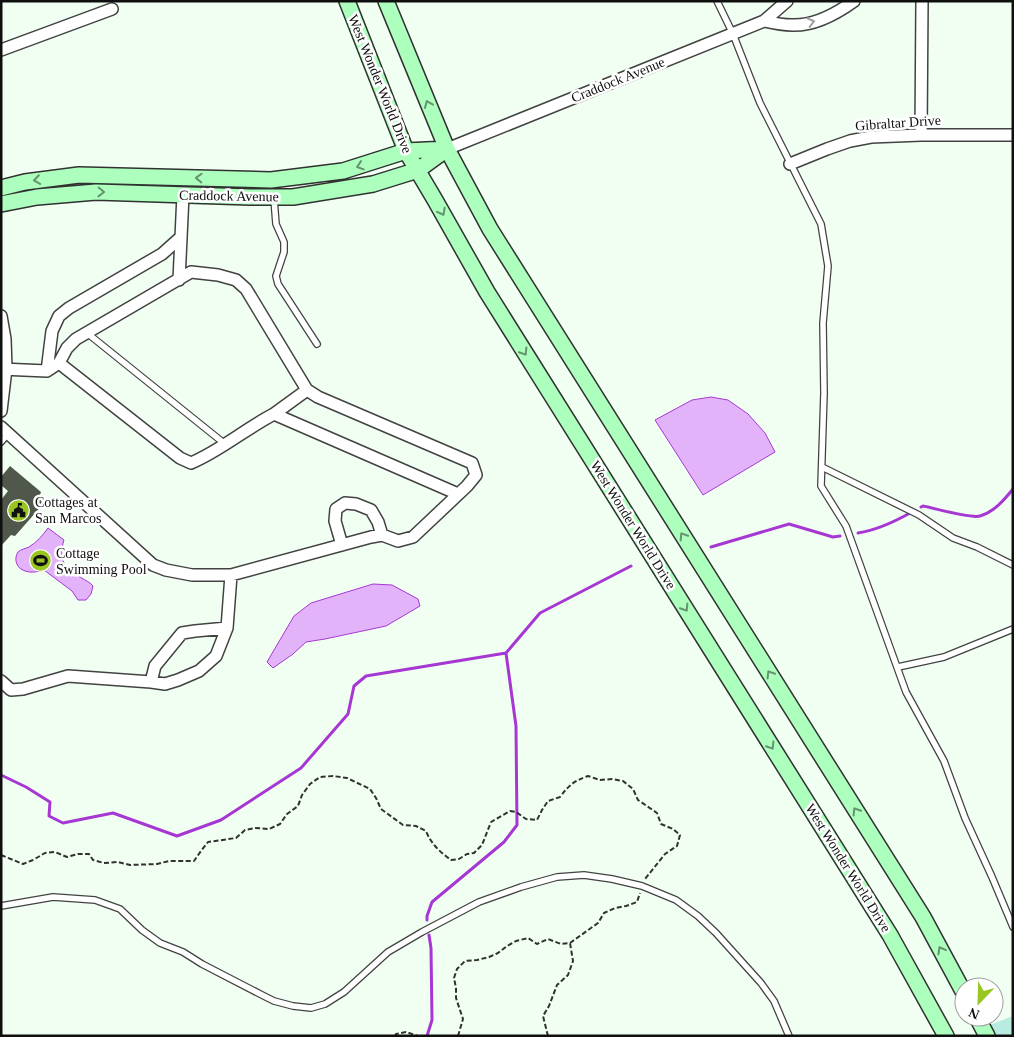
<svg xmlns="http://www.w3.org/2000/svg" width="1014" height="1037" font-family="Georgia,serif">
	<rect width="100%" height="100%" fill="#f1fff3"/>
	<path fill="#b8ece1" d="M1013,1016V1036H978L976,1030Z"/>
	<path fill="#e3b3f9" stroke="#a737d3" d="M711,397L728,400L748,414L765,433L775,452L703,495L655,420L692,400Z
		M48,528L64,540C61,548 61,560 66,567C70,572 84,579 90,583L93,586L91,594L86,600H78L72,591L44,570C36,572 29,574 21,569C16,566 14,558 18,552C21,549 25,549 29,547C37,542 43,535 48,528Z
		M373,584L392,585L418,599L420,606L386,626L325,639L306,642L293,654L273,668L267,662L294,616L311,603Z"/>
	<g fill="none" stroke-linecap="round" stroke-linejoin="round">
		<path stroke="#a737d3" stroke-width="3" d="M921,507L923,506C934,508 971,519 980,516C994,512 1004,500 1013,489
			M858,533C877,530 894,522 910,513
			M711,547L789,524L833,537L840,536
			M1,775L26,787L50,802L49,816L63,823L113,813L177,836L221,820L301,768L348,714L354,686L366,676L506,653L540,613L631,566
			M427,920V916L432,902L504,842L517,825L516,726L506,653
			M427,1036L432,1020L431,948L429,935"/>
	</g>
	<path fill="#4f584b" d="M10,466L41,492L39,498L44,503L15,536L11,535L1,546V500L8,491L1,485V477Z"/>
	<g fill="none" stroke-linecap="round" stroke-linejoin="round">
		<defs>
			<path id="lane" d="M717,1L733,34L760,103L821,224L828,266L823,323L824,393L821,486L846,526L906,692L944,761L965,818L992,877L1013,927
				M274,199L276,224L284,242V252L276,276L278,284L317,344
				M87,333L225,444
				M1,442L8,434
				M822,467L919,515L953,538L977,547L1013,565
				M898,667L944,657L1013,629
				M1,906L53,897L95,900L120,909L142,930L160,943L183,952L202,964L262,995L274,1001L293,1006L311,1008L325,1004L344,992L388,952L422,932L479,902L521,887L557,877L584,875L612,879L642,886L676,900L698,916L716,933L761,983L774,1001L789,1036"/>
			<path id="street" d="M764,21C773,23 783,25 792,25C815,26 836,14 854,1
				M1,50L112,9
				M921,135L922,1
				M447,149L764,21L787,1
				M790,164L827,149L850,141L871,137L921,135H1013
				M179,280L183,195
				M1,316L5,339L6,369L1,411
				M59,363L180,458L191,463C220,451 245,429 274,414L458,494
				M1,369L47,371L59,363L67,348L76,339L191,272L218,275L236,280L246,289L307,390L318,397L472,463L476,475L467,486L413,537L398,541L382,535L371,537L231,575H192L166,570L153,565L1,427
				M47,371L52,331L59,316L69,308L162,254L181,237
				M274,414L307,390
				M342,545L335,521L336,509L345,503L356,504L371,510L378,522L382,535
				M1,681L11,690L23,689L68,676L151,682L165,684L178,680L199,671L216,656L227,628L231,575
				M151,682L155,666L182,633L195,631L227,628"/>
			<path id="secondary" d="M347,1L406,151L435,200L487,292L890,935L946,1036
				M386,1L447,149L490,229L923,917L964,993
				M1,188L25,182L79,175L271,180L343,171L406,151L447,149
				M1,204L37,197L96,192L250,197H293L373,184L418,170L447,149
				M977,1017L987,1036"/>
		</defs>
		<use href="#lane" stroke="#424242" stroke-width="8"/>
		<use href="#street" stroke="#424242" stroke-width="14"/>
		<use href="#secondary" stroke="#313131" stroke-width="18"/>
		<path stroke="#313131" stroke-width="2" stroke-dasharray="5 2.5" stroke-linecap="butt" d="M1,855L23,864L33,860L45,853L55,852L67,857L78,854H89L93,860L104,863L118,862L130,865L157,864L169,861H194L201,851L208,842L236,838L245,830L255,828L269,829L280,824L287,814L298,806L302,795L310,784L320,777L333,776L347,778L370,789L376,798L381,809L403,825L416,826L426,831C431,844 440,852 451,860L459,859L467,854L474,853L482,845L491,822L510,811L516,812L526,819L537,820L542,810L548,801L560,797C569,785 574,781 588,776L600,780L612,779L623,781L633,789L638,800L657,813L661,824L673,829L680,835L677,846L665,854L645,879
			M395,1036L396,1034L406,1032L418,1036
			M458,1036L463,1019L456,998V988L454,978L457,969L465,961L477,960L489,957L498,953L507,946L516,941L528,938L537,944L548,939L561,944L570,943L598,923L604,913L615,908L626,906L637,902L640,893
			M548,1036L543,1016L549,1006L557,985L568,975L573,961L570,943"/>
		<use href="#lane" stroke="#fff" stroke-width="5.5"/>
		<use href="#street" stroke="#fff" stroke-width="11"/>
		<use href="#secondary" stroke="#acffbd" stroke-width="15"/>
	</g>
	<defs><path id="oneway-chevron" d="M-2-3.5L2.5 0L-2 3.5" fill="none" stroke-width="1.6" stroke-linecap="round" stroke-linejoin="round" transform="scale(1.25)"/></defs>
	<use stroke="#9f9f9f" href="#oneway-chevron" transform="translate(811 22) rotate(-14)"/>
	<g stroke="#65936f">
		<use href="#oneway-chevron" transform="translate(428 104) rotate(-113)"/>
		<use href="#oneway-chevron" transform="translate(360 166) rotate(162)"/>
		<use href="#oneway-chevron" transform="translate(199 178) rotate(-178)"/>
		<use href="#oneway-chevron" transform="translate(37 180) rotate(172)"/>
		<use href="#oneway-chevron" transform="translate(101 192) rotate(1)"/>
		<use href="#oneway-chevron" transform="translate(442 212) rotate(62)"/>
		<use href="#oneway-chevron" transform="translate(524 352) rotate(58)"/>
		<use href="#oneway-chevron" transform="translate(683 536) rotate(-122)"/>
		<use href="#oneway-chevron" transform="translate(685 608) rotate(58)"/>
		<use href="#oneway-chevron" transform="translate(770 674) rotate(-122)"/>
		<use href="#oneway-chevron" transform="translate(771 746) rotate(58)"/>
		<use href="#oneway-chevron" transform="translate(856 811) rotate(-122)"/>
		<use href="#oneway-chevron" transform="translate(941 950) rotate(-119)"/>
	</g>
	<defs>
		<symbol id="civic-disc" viewBox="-11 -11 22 22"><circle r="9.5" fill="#99c620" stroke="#fff"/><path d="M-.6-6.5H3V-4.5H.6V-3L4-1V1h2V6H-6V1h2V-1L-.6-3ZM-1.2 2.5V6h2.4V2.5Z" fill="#111"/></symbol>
		<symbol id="stadium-disc" viewBox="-11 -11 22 22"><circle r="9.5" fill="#99c620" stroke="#fff"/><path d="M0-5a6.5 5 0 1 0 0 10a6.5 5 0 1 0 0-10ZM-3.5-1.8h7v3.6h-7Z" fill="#111"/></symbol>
	</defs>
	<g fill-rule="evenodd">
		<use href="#civic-disc" x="6" y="498" width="25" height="25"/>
		<use href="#stadium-disc" x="28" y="548" width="25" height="25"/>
	</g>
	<g text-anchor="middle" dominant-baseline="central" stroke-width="5" stroke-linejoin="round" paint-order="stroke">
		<g font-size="14" fill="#0f0f0f" stroke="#fff">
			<text transform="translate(618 80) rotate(-22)">Craddock Avenue</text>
			<text transform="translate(380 84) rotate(68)">West Wonder World Drive</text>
			<text transform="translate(898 123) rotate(-4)">Gibraltar Drive</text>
			<text transform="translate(229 196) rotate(1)">Craddock Avenue</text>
			<text transform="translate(633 525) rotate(58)">West Wonder World Drive</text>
			<text transform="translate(848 868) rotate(58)">West Wonder World Drive</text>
		</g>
		<g font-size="14" fill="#0f0f0f" stroke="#fff" text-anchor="start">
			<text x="35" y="502">Cottages at<tspan x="35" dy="16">San Marcos</tspan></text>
			<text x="56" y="553">Cottage<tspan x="56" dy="16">Swimming Pool</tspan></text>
		</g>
	</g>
	<rect width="1014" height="1037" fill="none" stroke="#0f0f0f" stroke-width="5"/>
	<g transform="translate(979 1002) rotate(203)"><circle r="24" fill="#ffffff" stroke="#9f9f9f"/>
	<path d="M0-4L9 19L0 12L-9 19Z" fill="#99c620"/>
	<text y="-8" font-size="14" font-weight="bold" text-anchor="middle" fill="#0f0f0f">N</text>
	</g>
</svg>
